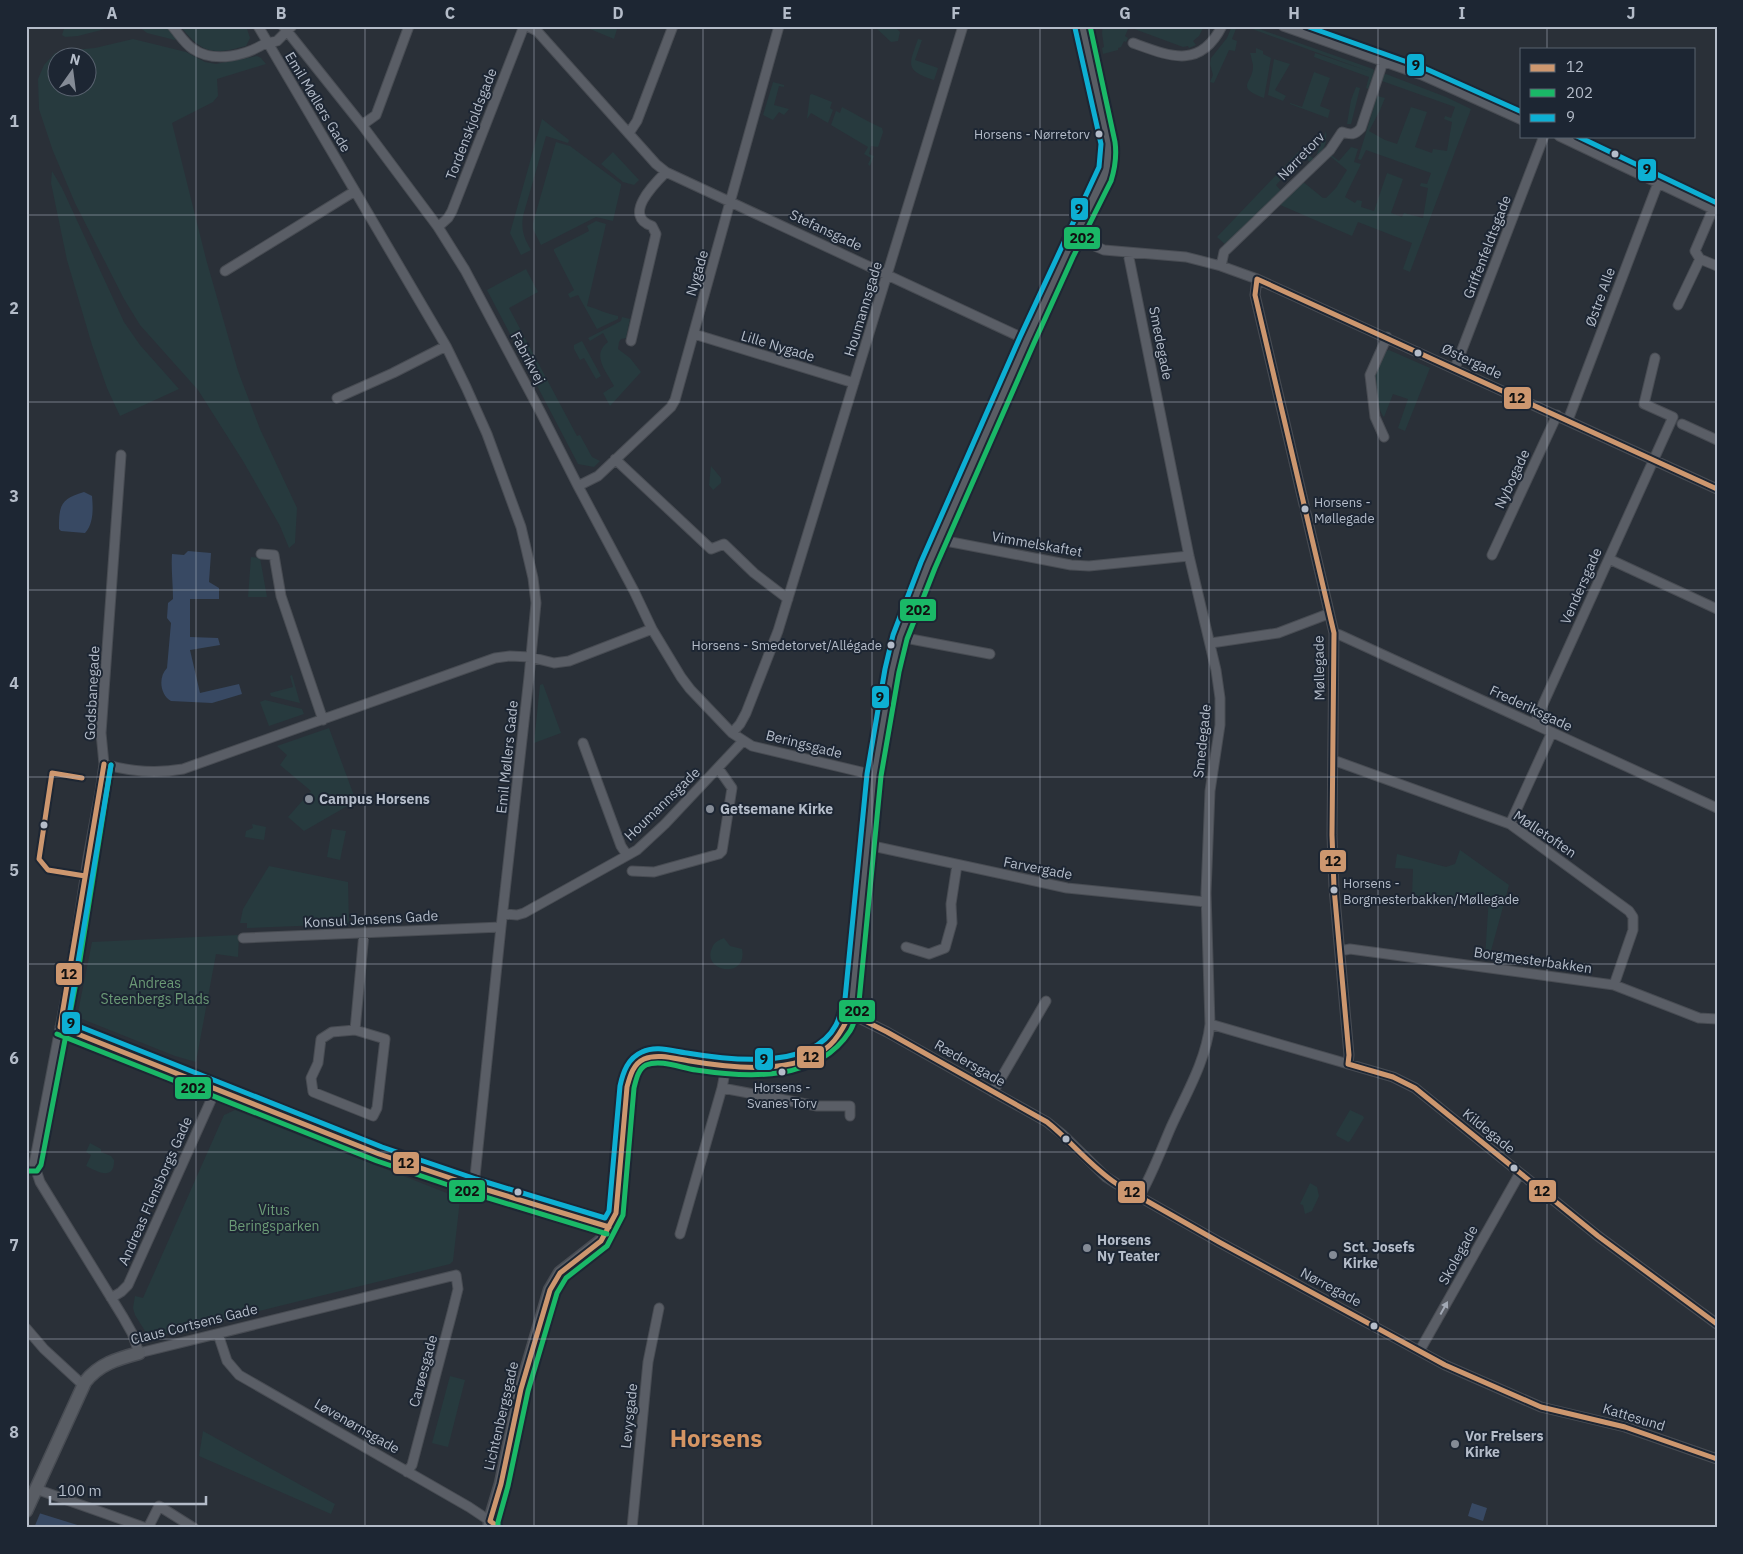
<svg xmlns="http://www.w3.org/2000/svg" width="1743" height="1554" font-family="'IBM Plex Sans',sans-serif">
	<rect width="100%" height="100%" fill="#2a3038"/>
	<path fill="#273a3e" fill-rule="evenodd" d="M65,26H108L109,28L78,36L65,37L62,35Z
		M138,26H167L177,39L175,40L147,33Z
		M180,26H246L250,38L246,46C212,55 203,54 180,26Z
		M583,26H618L614,39Z
		M874,26H894L900,32L898,41L891,42Z
		M1103,26H1204L1199,36L1193,41L1196,45L1189,48L1188,46L1183,47L1129,27L1125,36L1128,38L1126,42L1124,41L1121,47L1118,48V50L1103,54L1102,48L1104,47L1102,33Z
		M1232,26H1237L1232,39L1237,41L1235,51L1229,50L1214,83L1210,82L1213,75L1210,64L1211,58L1227,38Z
		M1244,26H1251L1373,69L1374,71L1368,89L1366,88L1369,77L1314,57L1315,53L1368,71Z
		M133,39L186,52L205,62L216,64L257,56L261,58L266,64L217,79L218,96L213,102L172,123L206,259L238,371L260,429L297,508L295,543L289,548L280,526L243,461L198,390L140,325L124,299L75,203L53,151L39,109L38,79L44,65L55,53L74,50L95,48ZM58,58H88V88H58Z
		M918,39L922,40L915,60L938,68L934,80C904,70 909,65 918,39Z
		M1256,48L1263,51V54L1271,58L1264,98C1233,86 1254,84 1253,65C1252,61 1251,56 1250,53H1256Z
		M1274,59L1290,64L1275,90L1286,96L1283,101L1268,95Z
		M1314,72L1330,78L1320,106L1330,110L1328,118L1290,104V103L1302,107Z
		M1386,74L1446,97L1471,109L1410,272L1403,269L1412,243L1358,222L1352,236L1278,204L1302,181L1323,198H1326L1336,188L1347,170L1330,156L1331,155L1339,161L1351,147L1358,149L1354,162L1361,164L1345,197L1355,203L1357,200L1362,201L1361,207L1374,211L1387,173L1403,179L1391,213L1402,217L1404,213L1423,218L1428,188L1420,186L1421,183L1427,184L1431,173L1366,150L1361,160L1358,159L1377,96L1385,98L1380,110L1369,131L1385,140L1397,144L1411,107L1427,112L1415,147L1432,153L1433,149L1447,151L1452,122L1444,119L1445,116L1451,118L1455,107L1382,81L1384,75Z
		M773,82L784,85V87L779,86L774,105L789,109L784,115L779,112L773,120L763,115Z
		M1356,87L1360,88L1351,124H1347L1351,100Z
		M812,94L832,102L830,108L833,110L828,123L811,113L807,119L810,95Z
		M842,107C856,114 868,122 882,128L883,132L878,147L871,146L869,154L874,156L870,166L868,164L871,158L864,154L868,147L831,125L836,111L840,113Z
		M542,119L569,140L568,143L546,136L523,216C521,230 524,238 531,250L521,255L510,233Z
		M1326,131C1328,144 1322,155 1310,162L1303,156L1276,185L1282,192L1227,246L1217,237L1299,151L1315,159Z
		M556,142L570,146L621,184V186L613,221L596,217L541,245L533,229V223Z
		M613,152L639,180L634,185L623,182L601,164Z
		M52,171L62,188L124,322L140,345L179,389L120,416L107,388L92,345L67,260L51,183Z
		M596,221L606,224L587,306C598,309 607,314 618,316V319L597,329L578,295L570,298L568,294L574,290L554,251V249L589,231L587,226Z
		M526,269L538,292L509,308L577,436L580,435L592,457L600,461L594,467L578,464L487,290Z
		M622,317L630,319L626,338L621,339L619,342L618,349L630,358L641,372L610,406L603,393L614,386C606,371 591,355 608,342L603,333L590,341L588,338L621,321Z
		M582,341L601,376L596,379L584,358L580,360L574,349V345Z
		M1389,350L1430,368L1405,431L1398,428L1408,399L1393,394L1384,417C1378,411 1373,382 1376,373C1378,366 1383,358 1386,351Z
		M711,466L721,478V483L713,490L709,485Z
		M251,557L260,558L267,597H248Z
		M292,675L300,703L271,696L270,693L293,687L290,676Z
		M543,684L561,733L534,743L540,685Z
		M265,700L302,709L304,714L269,726L260,702Z
		M329,728L356,801L304,831L288,817L311,791L280,765L287,755L277,746Z
		M252,824L266,827L264,840L245,837L246,831L253,828Z
		M332,829L346,831L340,860L327,857Z
		M1460,850L1509,885L1489,958H1485L1489,896H1476L1475,899L1412,896L1413,869L1395,868L1397,854L1446,867L1455,864Z
		M269,866L348,882L349,924L247,928V923H240L243,909Z
		M239,935L238,957L216,954L196,1062L175,1056L77,1017L92,942Z
		M724,938L730,946L742,949C748,980 701,972 712,948C714,942 719,940 724,938Z
		M235,1110L457,1197L460,1200L453,1261L450,1264L157,1336L145,1331L135,1315L133,1308L135,1296L143,1298L224,1115Z
		M1350,1110L1363,1116L1364,1118L1350,1141L1348,1142L1337,1136L1336,1134Z
		M90,1143L101,1149V1152L111,1156L114,1160C115,1182 96,1171 86,1166L91,1155L86,1152Z
		M1310,1183L1317,1187L1319,1196L1312,1211L1305,1214L1303,1205L1300,1204Z
		M450,1376L465,1380L448,1447L432,1443Z
		M203,1431L335,1504L331,1514L199,1456Z"/>
	<path fill="#384963" d="M84,492L92,496C93,507 94,524 85,533L61,531L59,529C59,506 60,499 84,492Z
		M188,551L211,553L209,582L219,588V599H190V637L218,638L220,645L190,650L200,693L239,684L242,694L212,703L171,701C160,695 158,677 167,668L171,623L167,618L168,603L173,599C173,584 171,569 172,554L184,555Z
		M1472,1503L1487,1508L1483,1521L1468,1516Z
		M26,1509L87,1528H26Z"/>
	<path fill="#2a3038" d="M26,1507L41,1511L34,1528H26Z"/>
	<g fill="none" stroke-linecap="round" stroke-linejoin="round">
		<defs>
			<path id="street" d="M172,26C179,34 185,44 193,49C215,64 248,55 267,42
				M258,26L446,346L466,387L487,434L521,527L533,578L536,603L529,677L501,927L474,1186
				M283,26L362,125L438,227L465,270L540,411L578,486L634,591L652,629L681,677L690,689L732,733L752,746L874,775
				M527,26L537,31L656,164L666,172L1027,340
				M1283,26L1422,75L1522,120
				M268,43L277,41L292,26
				M1133,43C1169,56 1200,70 1222,26
				M362,125L376,115L409,26
				M629,133L637,121L673,26
				M1559,136L1717,211
				M438,227L448,218L452,211L524,26
				M1074,237L1104,250L1186,257L1221,266L1257,279L1717,489
				M1128,253L1189,556L1216,670L1220,698V725L1210,791L1206,893L1210,1024C1206,1061 1186,1094 1171,1127C1161,1150 1152,1175 1139,1197
				M1700,259L1717,266
				M1221,266L1224,252L1330,150L1342,132C1351,135 1355,135 1361,128L1383,62
				M225,271L355,191
				M1257,279L1255,295L1334,633L1332,835L1334,888L1349,1055L1348,1064
				M1678,305L1700,259L1695,251L1713,209
				M694,334L854,383
				M631,341L656,234L652,226C622,216 654,184 666,172
				M1455,368L1544,136
				M337,398L393,373L446,346
				M1568,420L1658,183
				M1682,424L1717,440
				M1384,437L1375,417L1370,375L1387,337
				M121,455L101,733L104,764L100,792L88,858L71,971L34,1164L40,1182L123,1317L132,1333L139,1353L456,1275L458,1289L452,1313L412,1465L407,1472
				M615,459L711,549L724,544L754,573L788,599
				M578,486L598,476L671,407L675,400L779,26
				M940,538L951,542L1071,565L1089,566L1189,556
				M261,554L274,555L281,596L323,720
				M1492,555L1557,415
				M1609,559L1717,609
				M1334,633L1340,635L1717,808
				M900,637L990,654
				M1211,643L1278,633L1328,614
				M1534,724L1673,417L1644,404L1655,358
				M732,733L740,724L746,713L778,631L963,26
				M583,743L621,846L627,855
				M1333,760L1510,824L1629,911L1633,917V930L1614,985
				M104,764C131,772 155,774 183,769L495,658L510,656L530,657L554,663L569,661L652,629
				M1510,824L1552,732
				M868,845L1067,888L1206,902
				M632,871L654,872L719,854L722,851L732,788L718,768
				M503,914L517,915L524,913L637,850L665,824L743,741
				M243,938L501,927
				M906,947L929,954L945,948L952,923L951,904L957,865
				M1340,951L1350,949L1614,985L1699,1018L1717,1019
				M849,1016L859,1018L887,1032L1047,1122L1062,1134L1106,1177L1117,1184L1219,1242L1445,1365L1541,1407L1625,1427L1717,1459
				M1210,1024L1393,1077L1415,1088L1598,1236L1717,1324
				M60,1027L379,1154L474,1186L609,1227
				M355,1030L332,1032L321,1039L318,1063L311,1078L313,1092L373,1116L377,1108L385,1039L355,1030L364,933
				M722,1088L817,1106H850V1116
				M993,1092L1046,1001
				M680,1234L722,1088L726,1067
				M111,1298L121,1292L128,1285L216,1089
				M26,1328L44,1349L83,1385
				M218,1334L227,1361L239,1375L469,1507L490,1521
				M1420,1350L1520,1173
				M36,1489L146,1528
				M148,1528L159,1506L194,1528
				M632,1528L648,1362L659,1308"/>
			<path id="secondary" d="M26,1511L85,1382C99,1364 117,1359 139,1353
				M490,1528V1521L501,1484L521,1389L550,1290L560,1273L601,1241L616,1213L627,1087C630,1076 632,1063 644,1058C660,1052 681,1061 697,1063C755,1071 840,1076 852,1001L874,775L892,670L900,637L928,565L1027,340L1066,254L1104,178C1108,166 1110,156 1108,143L1082,26"/>
		</defs>
		<use href="#street" stroke="#484c53" stroke-width="11"/>
		<use href="#secondary" stroke="#484c53" stroke-width="15"/>
		<use href="#street" stroke="#5a5e66" stroke-width="9"/>
		<use href="#secondary" stroke="#595d64" stroke-width="12"/>
		<defs>
			<path id="bus-1" d="M1717,489L1257,279L1255,295L1334,633L1332,835L1334,888L1349,1055L1348,1064L1393,1077L1415,1088L1598,1236L1717,1324
				M104,764L60,1027L379,1154L474,1186L609,1227
				M82,778L52,773L39,859L48,870L85,876
				M500,1528L490,1521L501,1484L521,1389L550,1290L560,1273L601,1241L616,1213L627,1087C630,1076 633,1064 644,1059C658,1053 676,1059 690,1061C731,1068 797,1076 830,1045C839,1037 844,1026 849,1016L859,1018L887,1032L1047,1122C1071,1141 1091,1167 1117,1184L1219,1242L1445,1365L1541,1407L1625,1427L1717,1459"/>
			<path id="bus-2" d="M57,1034L377,1161L472,1193L607,1234
				M26,1171H37L41,1165L78,972L111,765
				M498,1528V1522L508,1486L528,1391L557,1293L566,1278L607,1246L623,1215L634,1088C636,1080 638,1069 646,1065C661,1059 681,1068 696,1070C749,1078 817,1082 850,1031C855,1023 857,1011 859,1002L881,776L899,672L907,639L935,568L1034,343L1073,257L1111,181C1115,168 1117,156 1115,142L1090,26"/>
			<path id="bus-3" d="M1306,26L1424,68L1522,112
				M1577,136L1717,203
				M111,765L68,1022L382,1147L476,1179L605,1218L609,1211L620,1086C623,1072 628,1058 642,1052C656,1045 672,1051 687,1053C728,1060 812,1071 836,1025C840,1017 842,1008 845,999L867,774L885,669L893,635L921,562L1020,337L1099,167L1101,144L1075,28"/>
		</defs>
		<use href="#bus-1" stroke="#1d2633" stroke-width="9"/>
		<use href="#bus-2" stroke="#1d2633" stroke-width="9"/>
		<use href="#bus-3" stroke="#1d2633" stroke-width="9"/>
		<use href="#bus-1" stroke="#cd976f" stroke-width="5"/>
		<use href="#bus-2" stroke="#1ab867" stroke-width="5"/>
		<use href="#bus-3" stroke="#0dafd3" stroke-width="5"/>
	</g>
	<defs><path id="oneway-solid" d="M-6-.8H1V-3.2L6.5 0L1 3.2V.8H-6Z" transform="scale(1.25)"/></defs>
	<use fill="#a2a9b5" href="#oneway-solid" transform="translate(1444 1308) rotate(-61)"/>
	<path fill="none" stroke="#b4bcc9" stroke-width="1" stroke-opacity="0.55" d="M196,26V1528M365,26V1528M534,26V1528M703,26V1528M872,26V1528M1040,26V1528M1209,26V1528M1378,26V1528M1547,26V49M1547,136V1528M26,215H1717M26,402H1717M26,590H1717M26,777H1717M26,964H1717M26,1152H1717M26,1339H1717"/>
	<g fill="#b4bcc9" stroke="#1d2633" stroke-width="2">
		<circle cx="1099" cy="134" r="4.5"/>
		<circle cx="1615" cy="154" r="4.5"/>
		<circle cx="1418" cy="353" r="4.5"/>
		<circle cx="1305" cy="509" r="4.5"/>
		<circle cx="891" cy="645" r="4.5"/>
		<circle cx="44" cy="825" r="4.5"/>
		<circle cx="1334" cy="890" r="4.5"/>
		<circle cx="782" cy="1072" r="4.5"/>
		<circle cx="1066" cy="1139" r="4.5"/>
		<circle cx="1514" cy="1168" r="4.5"/>
		<circle cx="518" cy="1192" r="4.5"/>
		<circle cx="1374" cy="1326" r="4.5"/>
	</g>
	<g fill="#848b96" stroke="#1d2633" stroke-width="2">
		<circle cx="309" cy="799" r="5"/>
		<circle cx="710" cy="809" r="5"/>
		<circle cx="1087" cy="1248" r="5"/>
		<circle cx="1333" cy="1255" r="5"/>
		<circle cx="1455" cy="1444" r="5"/>
	</g>
	<g text-anchor="middle" dominant-baseline="central" stroke-width="4" stroke-linejoin="round" paint-order="stroke">
		<g font-size="13" fill="#b4bcc9" stroke="#1d2633" text-anchor="end">
			<text x="1090" y="134">Horsens - Nørretorv</text>
			<text x="1314" y="502" text-anchor="start">Horsens -<tspan x="1314" dy="16">Møllegade</tspan></text>
			<text x="882" y="645">Horsens - Smedetorvet/Allégade</text>
			<text x="1343" y="883" text-anchor="start">Horsens -<tspan x="1343" dy="16">Borgmesterbakken/Møllegade</tspan></text>
			<text x="782" y="1087" text-anchor="middle">Horsens -<tspan x="782" dy="16">Svanes Torv</tspan></text>
		</g>
		<g font-size="14" fill="#b4bcc9" stroke="#1d2633">
			<text transform="translate(318 102) rotate(59)">Emil Møllers Gade</text>
			<text transform="translate(471 124) rotate(-69)">Tordenskjoldsgade</text>
			<text transform="translate(1301 156) rotate(-46)">Nørretorv</text>
			<text transform="translate(826 230) rotate(25)">Stefansgade</text>
			<text transform="translate(1487 247) rotate(-69)">Griffenfeldtsgade</text>
			<text transform="translate(697 273) rotate(-74)">Nygade</text>
			<text transform="translate(1600 297) rotate(-70)">Østre Alle</text>
			<text transform="translate(863 309) rotate(-73)">Houmannsgade</text>
			<text transform="translate(1161 343) rotate(79)">Smedegade</text>
			<text transform="translate(778 346) rotate(17)">Lille Nygade</text>
			<text transform="translate(528 358) rotate(62)">Fabrikvej</text>
			<text transform="translate(1472 361) rotate(25)">Østergade</text>
			<text transform="translate(1512 479) rotate(-65)">Nybogade</text>
			<text transform="translate(1037 544) rotate(10)">Vimmelskaftet</text>
			<text transform="translate(1581 586) rotate(-66)">Vendersgade</text>
			<text transform="translate(1319 668) rotate(-91)">Møllegade</text>
			<text transform="translate(92 693) rotate(-87)">Godsbanegade</text>
			<text transform="translate(1531 708) rotate(25)">Frederiksgade</text>
			<text transform="translate(1202 741) rotate(-84)">Smedegade</text>
			<text transform="translate(804 744) rotate(14)">Beringsgade</text>
			<text transform="translate(507 757) rotate(-84)">Emil Møllers Gade</text>
			<text transform="translate(662 804) rotate(-44)">Houmannsgade</text>
			<text transform="translate(1545 834) rotate(34)">Mølletoften</text>
			<text transform="translate(1038 868) rotate(11)">Farvergade</text>
			<text transform="translate(371 919) rotate(-3)">Konsul Jensens Gade</text>
			<text transform="translate(1533 960) rotate(8)">Borgmesterbakken</text>
			<text transform="translate(970 1063) rotate(30)">Rædersgade</text>
			<text transform="translate(1489 1131) rotate(39)">Kildegade</text>
			<text transform="translate(155 1191) rotate(-66)">Andreas Flensborgs Gade</text>
			<text transform="translate(1458 1255) rotate(-61)">Skolegade</text>
			<text transform="translate(1331 1287) rotate(28)">Nørregade</text>
			<text transform="translate(194 1324) rotate(-14)">Claus Cortsens Gade</text>
			<text transform="translate(423 1371) rotate(-75)">Carøesgade</text>
			<text transform="translate(501 1416) rotate(-77)">Lichtenbergsgade</text>
			<text transform="translate(629 1416) rotate(-84)">Levysgade</text>
			<text transform="translate(1634 1417) rotate(17)">Kattesund</text>
			<text transform="translate(357 1426) rotate(30)">Løvenørnsgade</text>
		</g>
		<g font-size="14" font-weight="bold" fill="#b4bcc9" stroke="#1d2633" text-anchor="start">
			<text x="319" y="799">Campus Horsens</text>
			<text x="720" y="809">Getsemane Kirke</text>
			<text x="1097" y="1240">Horsens<tspan x="1097" dy="16">Ny Teater</tspan></text>
			<text x="1343" y="1247">Sct. Josefs<tspan x="1343" dy="16">Kirke</tspan></text>
			<text x="1465" y="1436">Vor Frelsers<tspan x="1465" dy="16">Kirke</tspan></text>
		</g>
		<g font-size="14" fill="#6b9a76" stroke="#1d2633">
			<text x="155" y="983">Andreas<tspan x="155" dy="16">Steenbergs Plads</tspan></text>
			<text x="274" y="1210">Vitus<tspan x="274" dy="16">Beringsparken</tspan></text>
		</g>
		<g font-size="24" font-weight="bold" fill="#d59563" stroke="#1d2633">
			<text x="716" y="1438">Horsens</text>
		</g>
	</g>
	<g stroke="#1d2633" stroke-width="2">
		<rect x="1406" y="53" width="19" height="24" rx="5" fill="#0dafd3"/>
		<rect x="1637" y="158" width="20" height="24" rx="5" fill="#0dafd3"/>
		<rect x="1070" y="197" width="19" height="24" rx="5" fill="#0dafd3"/>
		<rect x="1063" y="226" width="38" height="24" rx="5" fill="#1ab867"/>
		<rect x="1503" y="386" width="29" height="24" rx="5" fill="#cd976f"/>
		<rect x="899" y="598" width="38" height="24" rx="5" fill="#1ab867"/>
		<rect x="871" y="685" width="19" height="24" rx="5" fill="#0dafd3"/>
		<rect x="1319" y="849" width="28" height="24" rx="5" fill="#cd976f"/>
		<rect x="55" y="962" width="28" height="24" rx="5" fill="#cd976f"/>
		<rect x="838" y="999" width="38" height="24" rx="5" fill="#1ab867"/>
		<rect x="61" y="1011" width="20" height="24" rx="5" fill="#0dafd3"/>
		<rect x="796" y="1045" width="29" height="24" rx="5" fill="#cd976f"/>
		<rect x="754" y="1047" width="20" height="24" rx="5" fill="#0dafd3"/>
		<rect x="174" y="1076" width="38" height="24" rx="5" fill="#1ab867"/>
		<rect x="392" y="1151" width="28" height="24" rx="5" fill="#cd976f"/>
		<rect x="1528" y="1179" width="29" height="24" rx="5" fill="#cd976f"/>
		<rect x="448" y="1179" width="38" height="24" rx="5" fill="#1ab867"/>
		<rect x="1117" y="1180" width="29" height="24" rx="5" fill="#cd976f"/>
	</g>
	<g font-size="14" text-anchor="middle" font-weight="bold" fill="#111">
		<text x="1416" y="70">9</text>
		<text x="1647" y="174">9</text>
		<text x="1079" y="214">9</text>
		<text x="1082" y="243">202</text>
		<text x="1517" y="403">12</text>
		<text x="918" y="615">202</text>
		<text x="880" y="702">9</text>
		<text x="1333" y="866">12</text>
		<text x="69" y="979">12</text>
		<text x="857" y="1016">202</text>
		<text x="71" y="1028">9</text>
		<text x="811" y="1062">12</text>
		<text x="764" y="1064">9</text>
		<text x="193" y="1093">202</text>
		<text x="406" y="1168">12</text>
		<text x="1542" y="1196">12</text>
		<text x="467" y="1196">202</text>
		<text x="1132" y="1197">12</text>
	</g>
	<rect width="1743" height="1554" fill="none" stroke="#1d2633" stroke-width="55"/>
	<rect x="1520" y="48" width="175" height="90" fill="#1d2633" stroke="#59626f"/>
	<rect x="1530" y="64" width="25" height="8" fill="#cd976f" stroke="#59626f"/>
	<text x="1566" y="72" font-size="15" fill="#b4bcc9">12</text>
	<rect x="1530" y="89" width="25" height="8" fill="#1ab867" stroke="#59626f"/>
	<text x="1566" y="98" font-size="15" fill="#b4bcc9">202</text>
	<rect x="1530" y="114" width="25" height="8" fill="#0dafd3" stroke="#59626f"/>
	<text x="1566" y="122" font-size="15" fill="#b4bcc9">9</text>
	<g transform="translate(72 72) rotate(14)"><circle r="24" fill="#1d2633" stroke="#59626f"/>
	<path d="M0-4L9 19L0 12L-9 19Z" fill="#848b96"/>
	<text y="-8" font-size="14" font-weight="bold" text-anchor="middle" fill="#b4bcc9">N</text>
	</g>
	<path d="M50 1496v8h156v-8" fill="none" stroke="#b4bcc9" stroke-width="2.5"/>
	<text x="58" y="1496" font-size="15" fill="#b4bcc9" stroke="#1d2633" stroke-width="4" paint-order="stroke">100 m</text>
	<rect x="28" y="28" width="1688" height="1498" fill="none" stroke="#b4bcc9" stroke-width="2"/>
	<g font-size="16" text-anchor="middle" font-weight="bold" fill="#b4bcc9">
		<text x="112" y="19">A</text>
		<text x="281" y="19">B</text>
		<text x="450" y="19">C</text>
		<text x="618" y="19">D</text>
		<text x="787" y="19">E</text>
		<text x="956" y="19">F</text>
		<text x="1125" y="19">G</text>
		<text x="1294" y="19">H</text>
		<text x="1462" y="19">I</text>
		<text x="1631" y="19">J</text>
		<text x="14" y="127">1</text>
		<text x="14" y="314">2</text>
		<text x="14" y="502">3</text>
		<text x="14" y="689">4</text>
		<text x="14" y="876">5</text>
		<text x="14" y="1064">6</text>
		<text x="14" y="1251">7</text>
		<text x="14" y="1438">8</text>
	</g>
</svg>
